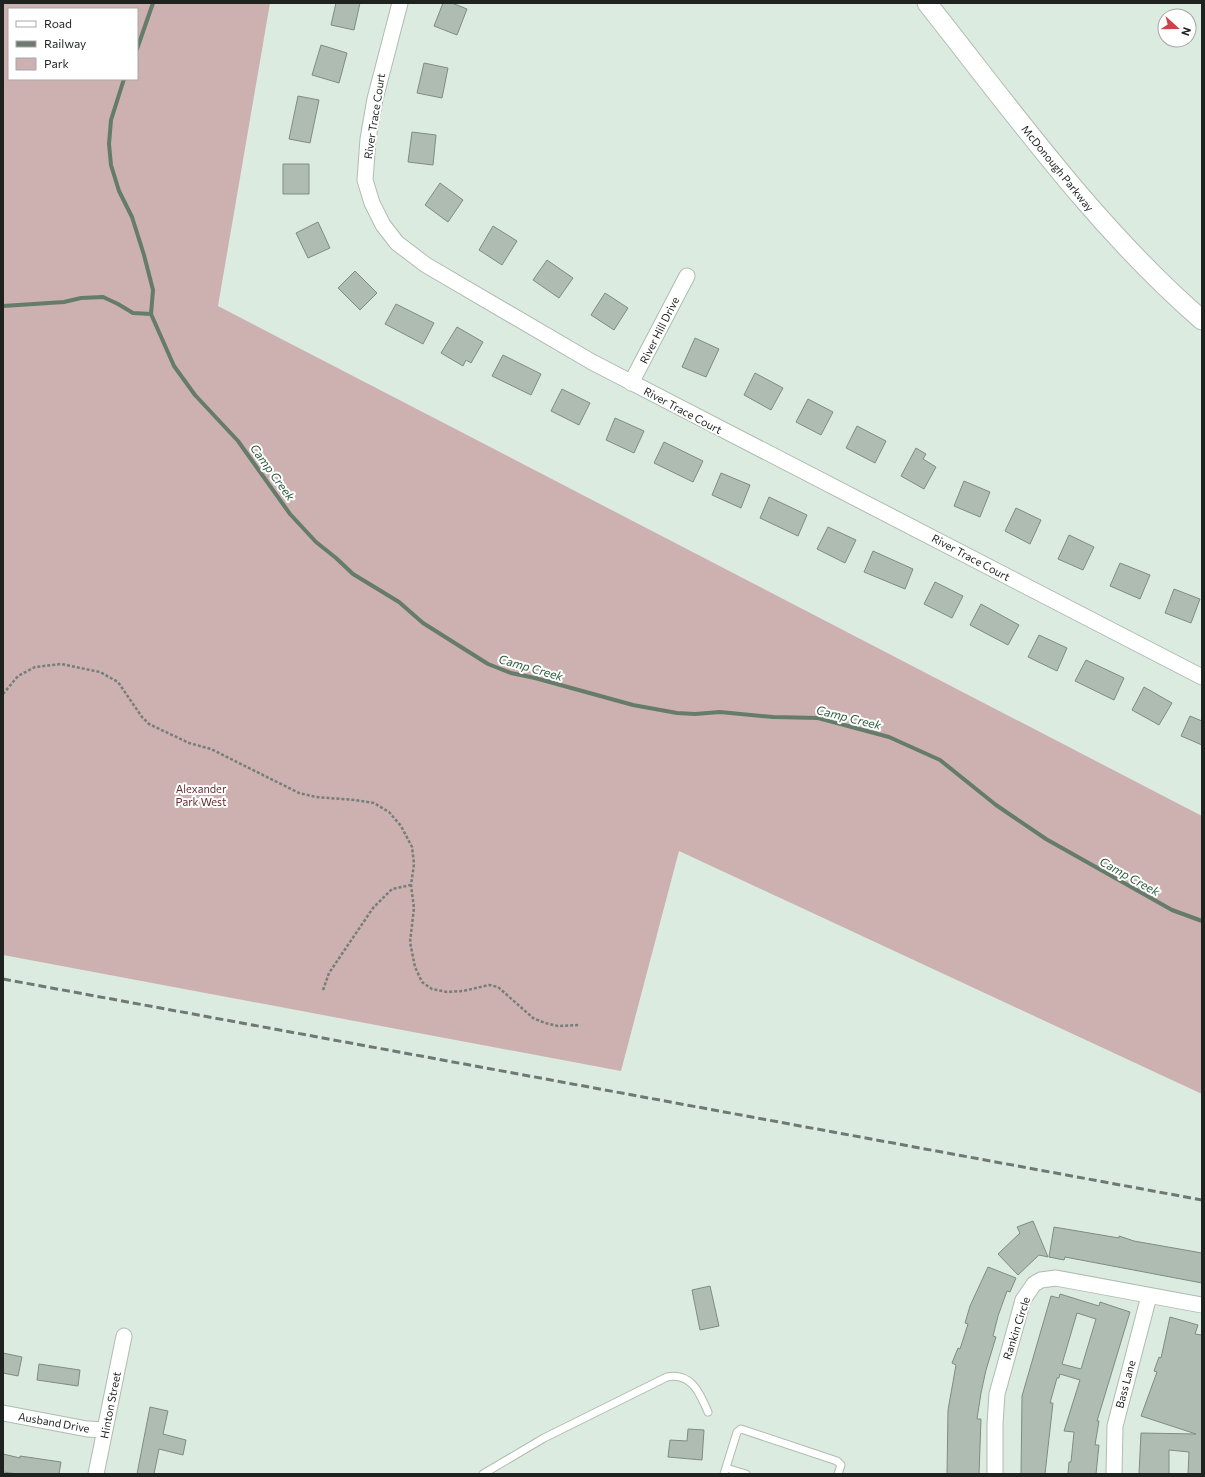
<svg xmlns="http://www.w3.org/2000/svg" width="1205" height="1477" font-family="Commissioner,sans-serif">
	<rect width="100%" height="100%" fill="#dcebe0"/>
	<path fill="#cdb1b0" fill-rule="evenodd" d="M3,3H270L218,306L1202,816V1094L679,851L621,1071L3,955ZM9,9H137V79H9Z"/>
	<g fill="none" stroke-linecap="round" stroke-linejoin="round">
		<path stroke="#657c6b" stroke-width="4" d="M137,49L153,3
			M124,79L111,120L109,144L111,165L119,191L132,217L144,255L153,290L151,314L174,366L195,395L238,441L290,514L316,542L336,558L353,574L399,602L423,623L488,664L511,673L535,678L633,705L677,713L695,714L720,712L773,717L818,718L889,737L940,760L996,805L1046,839L1172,910L1202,921
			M3,306L64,302L81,298L103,297L118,304L133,313L151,314"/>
	</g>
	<path fill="#aebcb1" stroke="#7f8c82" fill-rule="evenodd" d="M336,3H360L354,30L331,25Z
		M443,3H452L467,9L457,35L434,26Z
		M321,45L347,53L339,83L312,75Z
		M424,63L448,68L442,98L417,93Z
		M298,96L319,100L310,143L289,139Z
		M412,132L436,135L433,165L408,162Z
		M283,164H309V194H283Z
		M440,183L463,200L448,222L425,205Z
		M318,222L330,248L308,258L296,233Z
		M493,226L517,241L502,265L479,250Z
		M547,260L573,278L559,298L533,280Z
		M355,271L377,293L360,310L338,288Z
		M605,293L628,308L614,330L591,315Z
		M396,304L434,323L423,344L385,324Z
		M457,327L483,342L471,363L466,360L463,366L441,353Z
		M695,338L719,349L706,377L682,367Z
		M503,355L541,374L531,395L492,376Z
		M755,373L783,388L771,410L744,395Z
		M562,389L590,403L579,425L551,411Z
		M808,399L833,412L821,435L796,422Z
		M615,418L644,431L634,453L606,440Z
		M857,426L886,441L875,463L846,448Z
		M664,442L703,461L693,482L654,463Z
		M916,448L926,454L923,459L936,467L924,489L901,476Z
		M721,473L750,485L741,508L712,495Z
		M964,481L990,492L980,517L954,506Z
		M769,497L807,515L798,536L760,518Z
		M1016,508L1041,520L1030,544L1005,531Z
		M828,527L856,540L845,563L817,549Z
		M1069,535L1094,547L1083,570L1058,559Z
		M873,551L913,569L905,589L864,572Z
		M1120,563L1150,575L1140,599L1110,586Z
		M935,582L963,596L952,618L924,604Z
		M1174,589L1200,599L1191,623L1165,613Z
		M981,604L1019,625L1008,645L970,625Z
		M1039,635L1067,648L1057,671L1028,657Z
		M1086,660L1124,678L1114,700L1075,681Z
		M1144,687L1172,703L1159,725L1132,710Z
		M1190,716L1202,721V745L1181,736Z
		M1033,1221L1048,1257L1039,1255L1018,1275L998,1254L1020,1233L1017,1227Z
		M1054,1227L1119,1238V1236L1134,1241L1202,1253V1283L1065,1257L1064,1260L1049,1257Z
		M988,1267L1016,1278L1010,1292L1007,1291L998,1316L993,1336L996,1337L986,1370L981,1393L977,1419H981L979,1474H947L948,1410L956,1365L952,1363L958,1348L960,1349L968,1324L965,1323L970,1306Z
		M710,1286L719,1326L700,1330L692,1290Z
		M1060,1294L1099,1306L1100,1302L1130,1312L1097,1421H1099L1095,1445H1099L1096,1474H1068L1069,1462H1071L1074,1432L1064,1431L1080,1380L1060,1374L1059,1378H1057L1050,1403H1053L1045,1474H1021L1022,1396L1051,1296L1059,1298ZM1077,1313L1096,1319L1081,1369L1062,1364Z
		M1170,1317L1198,1325L1195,1334L1202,1335V1474H1188L1189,1452L1169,1450V1474H1139L1141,1433L1196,1434L1141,1416L1157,1372L1154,1371L1159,1357L1161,1358Z
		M3,1353L22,1357L18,1376L3,1373Z
		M39,1364L80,1370L78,1386L37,1380Z
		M150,1407L168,1411L163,1434L186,1440L183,1455L159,1449L154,1474H137Z
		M688,1429L704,1430L702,1460L668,1457L670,1440L687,1441Z
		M3,1454L20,1458V1456L61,1462L59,1474H18L3,1472Z"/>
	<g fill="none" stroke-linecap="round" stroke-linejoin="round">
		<defs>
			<path id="service" d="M726,1468L746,1474
				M483,1474L544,1438L667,1377C691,1372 700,1393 708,1412
				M724,1474L737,1432L741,1429L837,1461L841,1465L838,1474"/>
			<path id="minor" d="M400,3L375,99L368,139L365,180L372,203L383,225L397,243L426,265L592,362L1202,677
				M631,383L687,276
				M3,1413L87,1429L105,1430
				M96,1474L124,1336
				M995,1474V1424L997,1394L1023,1300L1034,1284L1041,1280L1056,1278L1202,1305
				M1114,1474L1115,1426L1149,1296"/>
			<path id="tertiary" d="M927,3C1014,113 1096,228 1202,320"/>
		</defs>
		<use href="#service" stroke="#aebcb1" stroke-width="9"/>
		<use href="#minor" stroke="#aebcb1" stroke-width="17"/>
		<use href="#tertiary" stroke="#aebcb1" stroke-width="21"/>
		<path stroke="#757e77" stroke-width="2.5" stroke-dasharray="3 2" stroke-linecap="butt" d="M3,694L18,676L35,667L61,664L100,672L118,682L142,717L149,724L189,743L211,749L299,793L316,797L355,800L374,803L389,812L401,826L412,847L414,864L411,885L414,908L410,942L415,967L422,982L432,989L447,992L463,991L489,985L498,987L533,1018L545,1023L558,1026L579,1025
			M323,990L329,973L373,908L392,889L411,885"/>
		<use href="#service" stroke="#fff" stroke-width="7"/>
		<use href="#minor" stroke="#fff" stroke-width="15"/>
		<use href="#tertiary" stroke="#fff" stroke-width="19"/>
		<path stroke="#6f7871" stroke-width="3" stroke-dasharray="8 4" stroke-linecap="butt" d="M3,979L1202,1200"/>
	</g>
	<g text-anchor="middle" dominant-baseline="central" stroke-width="4" stroke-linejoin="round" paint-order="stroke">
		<g font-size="11" fill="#1e231f" stroke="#fff">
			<text transform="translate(374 116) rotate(-81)">River Trace Court</text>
			<text transform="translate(1058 168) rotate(51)">McDonough Parkway</text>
			<text transform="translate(659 330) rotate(-63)">River Hill Drive</text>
			<text transform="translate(683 410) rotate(28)">River Trace Court</text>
			<text transform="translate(971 557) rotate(28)">River Trace Court</text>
			<text transform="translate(1016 1328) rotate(-72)">Rankin Circle</text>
			<text transform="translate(1125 1384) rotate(-75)">Bass Lane</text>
			<text transform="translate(110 1405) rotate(-79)">Hinton Street</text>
			<text transform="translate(54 1422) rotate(10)">Ausband Drive</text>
		</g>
		<g font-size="11" fill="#622c2c" stroke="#fff">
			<text x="201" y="788">Alexander<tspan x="201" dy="13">Park West</tspan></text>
		</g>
		<g font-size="12" font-style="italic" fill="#2a5d3c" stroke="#fff">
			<text transform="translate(273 472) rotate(54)">Camp Creek</text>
			<text transform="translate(531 667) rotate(16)">Camp Creek</text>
			<text transform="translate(849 717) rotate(14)">Camp Creek</text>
			<text transform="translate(1130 876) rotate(29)">Camp Creek</text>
		</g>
	</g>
	<rect width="1205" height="1477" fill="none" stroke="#1e231f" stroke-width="8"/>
	<rect x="8" y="8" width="130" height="72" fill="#ffffff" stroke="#a5a7a5"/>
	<rect x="16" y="21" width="20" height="6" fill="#ffffff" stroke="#a5a7a5"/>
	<text x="44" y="28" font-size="12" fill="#1e231f">Road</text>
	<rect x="16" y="41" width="20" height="6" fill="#6f7871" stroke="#a5a7a5"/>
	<text x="44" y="48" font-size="12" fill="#1e231f">Railway</text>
	<rect x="16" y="58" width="20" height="12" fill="#cdb1b0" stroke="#a5a7a5"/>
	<text x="44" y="68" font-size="12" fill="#1e231f">Park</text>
	<g transform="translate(1177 28) rotate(111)"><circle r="19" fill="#ffffff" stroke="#a5a7a5"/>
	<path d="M0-3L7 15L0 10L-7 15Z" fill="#d0404a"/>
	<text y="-6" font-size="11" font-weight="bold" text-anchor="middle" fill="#1e231f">N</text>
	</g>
</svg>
